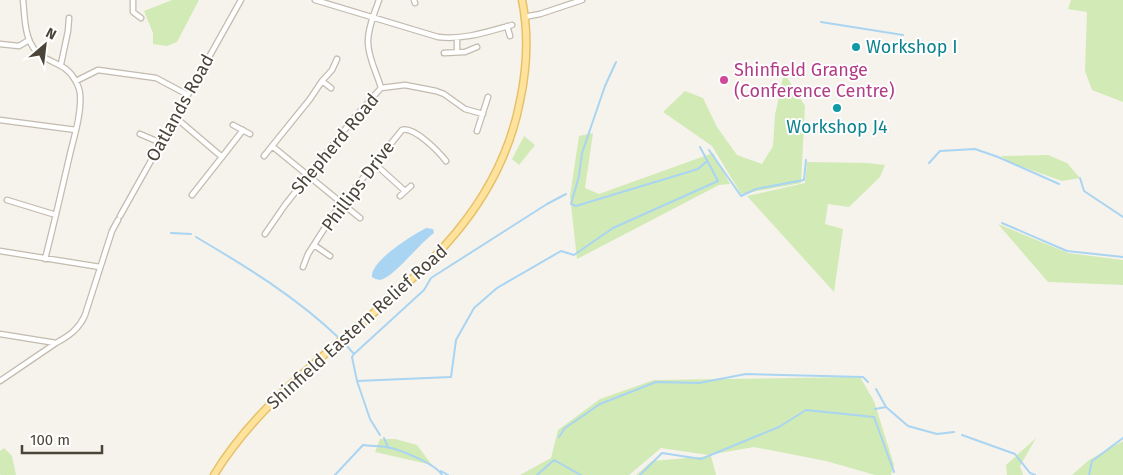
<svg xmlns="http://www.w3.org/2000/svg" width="1123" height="475" font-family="'Fira Sans',sans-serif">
	<rect width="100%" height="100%" fill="#f6f3ec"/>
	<path fill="#d2eab5" d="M172,0H199L177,42L167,46L153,44V33L144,11Z
		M1071,0H1123V102L1092,90L1085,71L1087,12L1068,9Z
		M784,73L805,106L801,183L741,194L712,146L663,112L685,91L703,98L717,127L737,155L762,164L773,146L775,115Z
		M593,133L585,188L599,194L713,153L730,184L719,185L577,259L570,196L579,136Z
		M524,136L535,145L519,165L512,159Z
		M1048,155L1067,163L1080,178L1062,181L1009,162L1001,156Z
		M807,162L868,163L885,165L880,177L849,207L828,204L825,224L843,229L834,292L747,196L805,183Z
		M998,224L1068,253L1123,260V285L1048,282Z
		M860,377L874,401L894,465L891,475H875L826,461L754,447L708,455L661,448L629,475H520L551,458L558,430L600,399L654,380Z
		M1036,438L1020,466L1023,475H1007L1006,465Z
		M380,439H395L417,445L432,465L375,452Z
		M1123,441V475H1072L1089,460Z
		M4,448L12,456L16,475H1L0,474V451Z
		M711,456L716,475H636L652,461Z"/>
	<path fill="#a9d4f2" d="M426,228L433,229L434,233C419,244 396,274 383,279C379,281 375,279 372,277C370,261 413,235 426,228Z"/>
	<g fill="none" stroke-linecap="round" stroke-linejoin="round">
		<path stroke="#a9d4f2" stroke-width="2" d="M821,22L903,35
			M616,62L605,86L582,153L579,176L571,204L576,206L698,169L707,161
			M709,150L741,196L756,189L804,180L806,160
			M929,163L940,151L975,149L998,157L1059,184
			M1080,178L1084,191L1123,217
			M1002,223L1067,251L1123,257
			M171,233L191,234
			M196,237C247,267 296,297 339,338
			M346,345L354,354L352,357L357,381
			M354,354L424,290L431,278L547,204L566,194
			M876,389L886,407L908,426L937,434L954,432
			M875,409L886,407
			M380,435L370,419L357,381L451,377L456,340L474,308L497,288L561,251L574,255L613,228L718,181L700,147
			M962,435L1015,454L1030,473L1035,475
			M559,437L565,428L600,404L656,382L699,383L746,374L863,377L868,382
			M384,438L388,447
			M441,471L448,475
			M335,475L363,445C370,446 379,446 386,447C399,449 436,464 442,475
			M537,475L554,460L581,475
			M640,475L662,453L701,459L779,427L806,410L874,417L894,472
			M1089,475L1092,461L1123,438"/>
		<defs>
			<path id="minor" d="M23,0C25,19 24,45 42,56C54,64 67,65 75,80C77,83 80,90 80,94C82,112 74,137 70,154C62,189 54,224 45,259
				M133,0V12L141,18
				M315,0L438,37C464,40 487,32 512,25
				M379,0C374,14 368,28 368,42C368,58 377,73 381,88
				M414,0L415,3
				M524,17L540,14L582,0
				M507,26L510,36
				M457,38V52
				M0,44L19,46L29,40
				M444,53L465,52L477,47
				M61,64L68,31L69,18
				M76,81L98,70L156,78L188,95
				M322,81L331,88
				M381,88L405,85L436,91L444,94L465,109L483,114
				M175,117L222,157L243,130
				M0,120L76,130
				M233,125L250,134
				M477,131L488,97
				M140,134L161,143
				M272,146L360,218
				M264,156L310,99L322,81L332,70L337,59
				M374,163L405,191
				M192,195L222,157
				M400,196L411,186
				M7,200L56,215
				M120,216L241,0
				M265,234L285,205L354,118L381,88
				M314,245L330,256
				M0,251L100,267
				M303,267L308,254L333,215L402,130C414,126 439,152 446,161
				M0,334L56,343
				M0,381L56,343C69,336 79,329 85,315L112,231L118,220"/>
			<path id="primary" d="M214,475C300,334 486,279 520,101C527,68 529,34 522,0"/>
		</defs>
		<use href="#minor" stroke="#c2bbae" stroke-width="7"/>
		<use href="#primary" stroke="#e6c16a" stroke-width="9"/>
		<use href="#minor" stroke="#fff" stroke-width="4.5"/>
		<use href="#primary" stroke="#ffe39c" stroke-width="6"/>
	</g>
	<g fill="#0f9aa8" stroke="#fff" stroke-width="2">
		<circle cx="856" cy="47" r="5"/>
		<circle cx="837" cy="108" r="5"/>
	</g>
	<circle fill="#d1479c" stroke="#fff" stroke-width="2" cx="724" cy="80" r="5"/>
	<g text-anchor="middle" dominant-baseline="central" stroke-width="4" stroke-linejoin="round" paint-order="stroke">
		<g font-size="18" fill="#0d838f" stroke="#fff" text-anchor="start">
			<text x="866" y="47">Workshop I</text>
			<text x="837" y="127" text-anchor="middle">Workshop J4</text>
		</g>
		<g font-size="18" fill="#b23c85" stroke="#fff" text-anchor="start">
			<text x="734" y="70">Shinfield Grange<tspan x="734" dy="21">(Conference Centre)</tspan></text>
		</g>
		<g font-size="18" fill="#4b4439" stroke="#fff">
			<text transform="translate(180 108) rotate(-61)">Oatlands Road</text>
			<text transform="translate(335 144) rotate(-50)">Shepherd Road</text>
			<text transform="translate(358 186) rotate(-53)">Phillips Drive</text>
			<text transform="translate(357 327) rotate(-42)">Shinfield Eastern Relief Road</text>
		</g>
	</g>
	<g transform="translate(45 45) rotate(28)" stroke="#ffffff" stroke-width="4" paint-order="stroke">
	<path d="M0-4L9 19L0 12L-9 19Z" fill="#4b4439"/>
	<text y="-8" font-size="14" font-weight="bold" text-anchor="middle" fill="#4b4439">N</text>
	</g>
	<path d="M22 445v8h80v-8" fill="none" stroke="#4b4439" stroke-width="2.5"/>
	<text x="30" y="445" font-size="15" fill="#4b4439" stroke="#ffffff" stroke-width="4" paint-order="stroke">100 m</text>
</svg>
